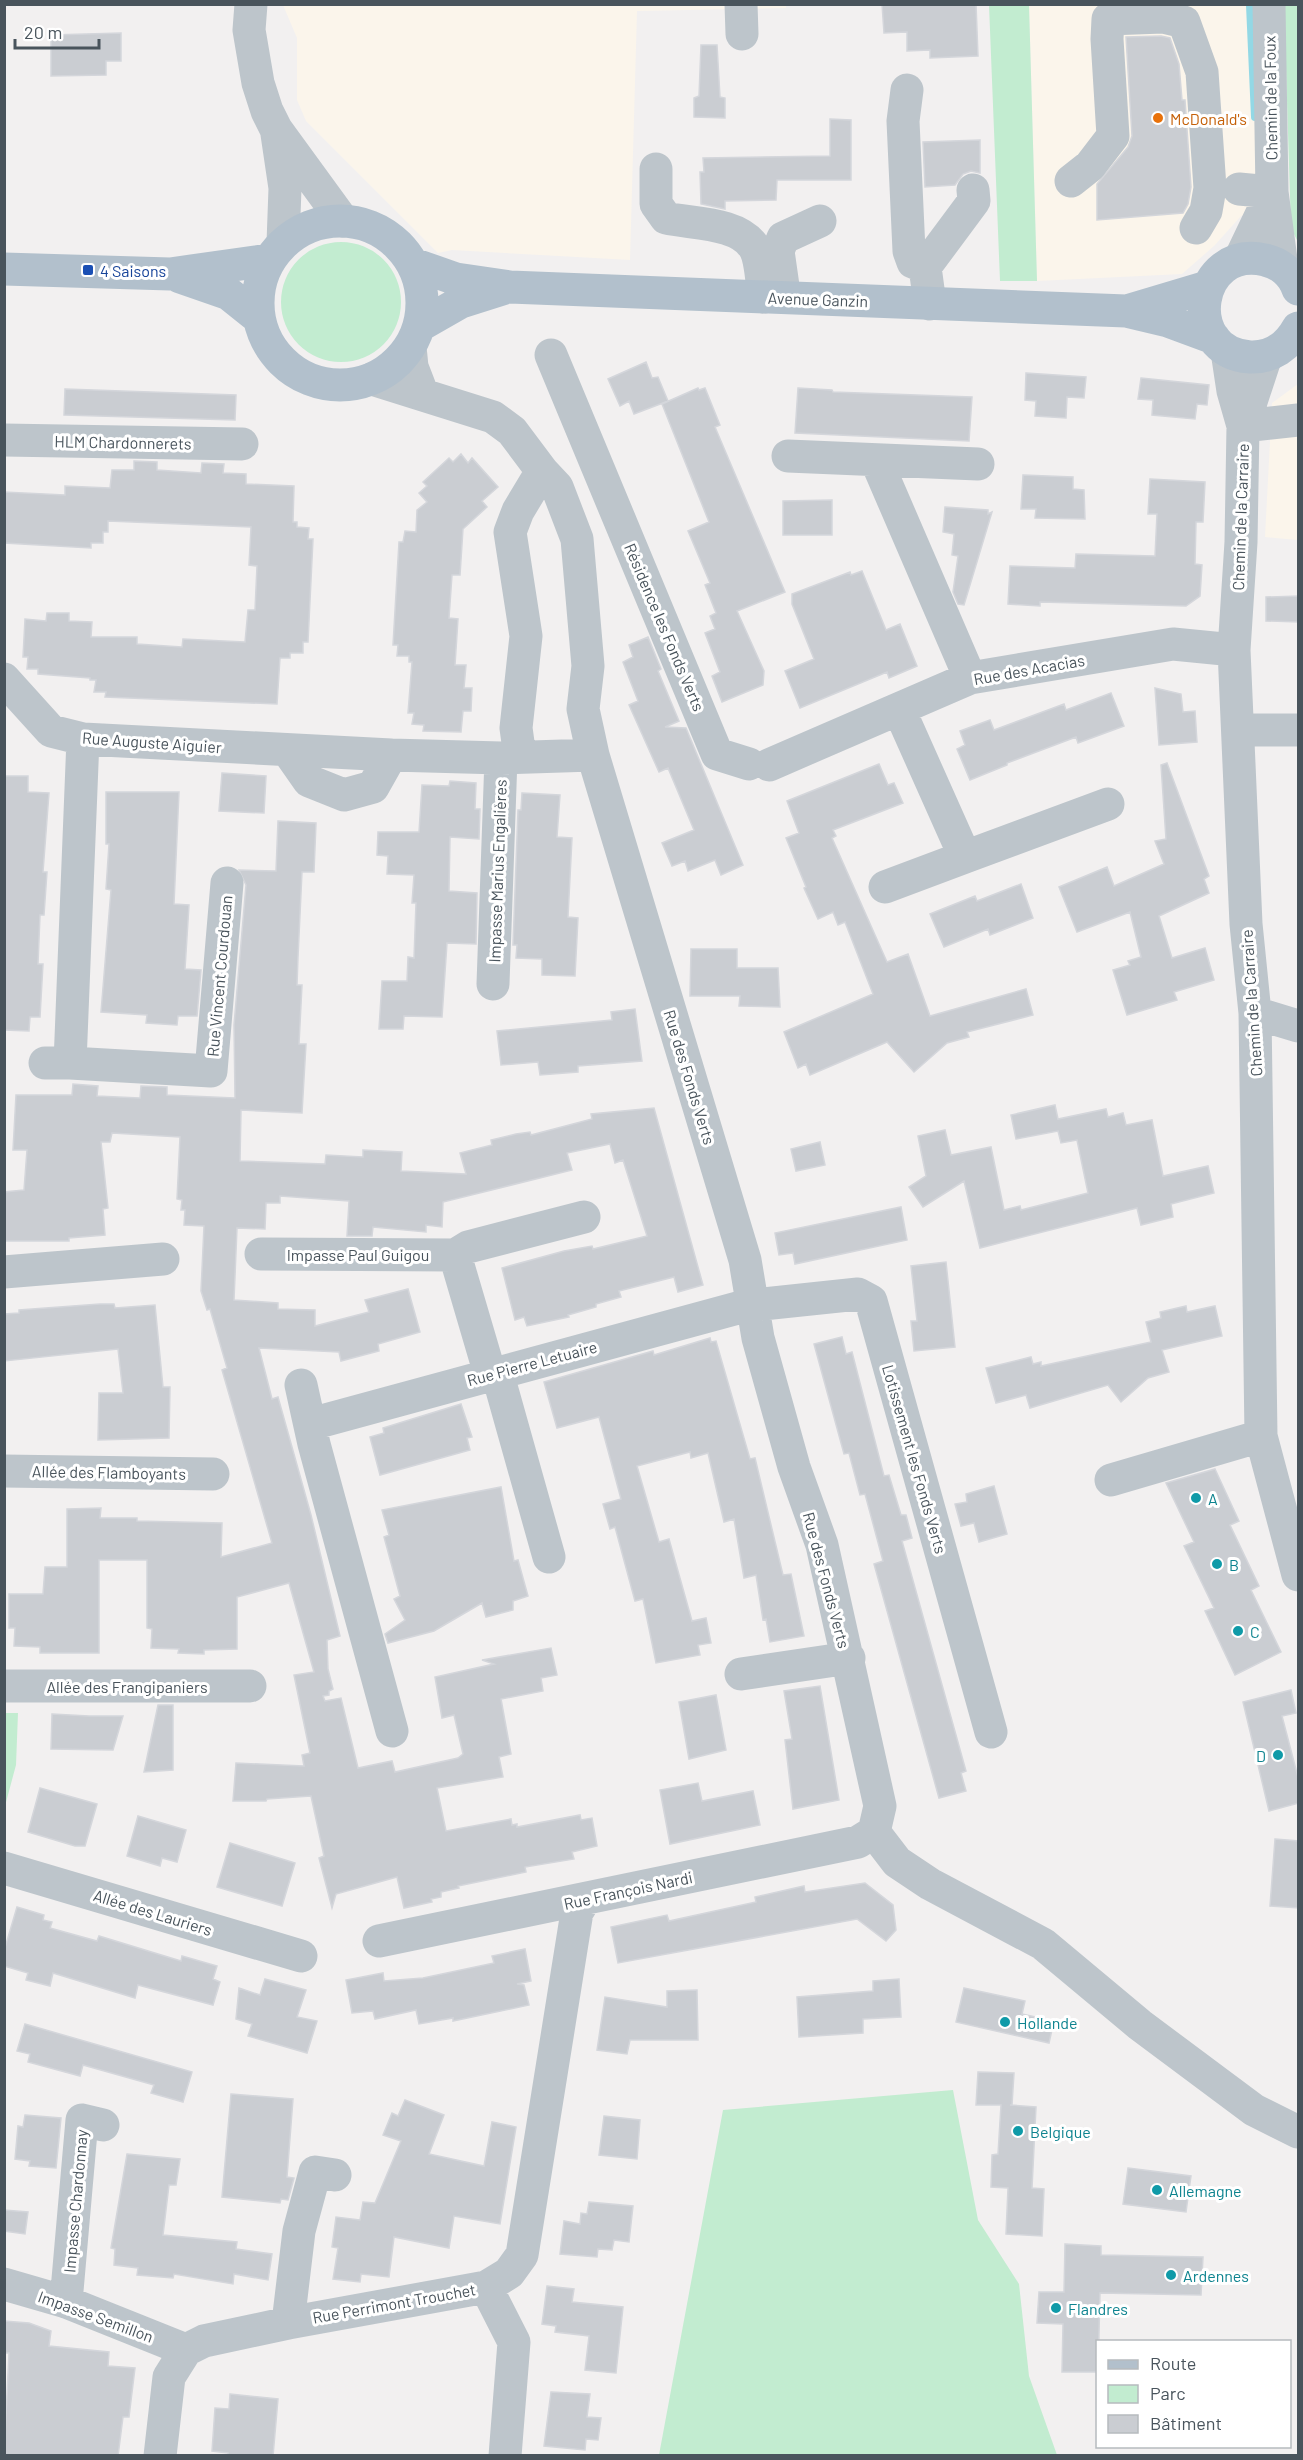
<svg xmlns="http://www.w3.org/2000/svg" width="1303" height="2460" font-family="Barlow,sans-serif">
	<rect width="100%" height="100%" fill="#f2f0f0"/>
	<path fill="#fbf5eb" d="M283,5H786V8L637,11L630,260L452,250L438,253L306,121L297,100V38Z
		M1029,5H1260L1268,212L1241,216L1214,246L1182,274L1037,281Z
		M1298,384V540L1265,537L1272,403Z"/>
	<path fill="#c2ecd0" d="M989,5H1029L1037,281H1000Z
		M1284,5H1298V242L1291,228Z
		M281 302a60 60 0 1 1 120 0a60 60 0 1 1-120 0Z
		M5,1713H18L16,1765L5,1806Z
		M953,2090L978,2220L1019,2284L1029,2376L1057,2455H659L723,2110Z"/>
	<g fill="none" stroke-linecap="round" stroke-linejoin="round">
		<path stroke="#93d8e5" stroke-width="8" d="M1250,5L1255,117"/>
	</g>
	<path fill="#cacdd2" stroke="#d4d6db" stroke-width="1.5" d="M882,4H976L978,56L930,58V50L907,51V32L884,33Z
		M121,33V61H106V75L51,76V35Z
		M1161,36L1170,38L1179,64L1182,100H1185L1191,187L1188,204L1183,213L1097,220V184L1128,147L1132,136L1126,37Z
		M701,45H717L720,97L725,98V118L694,117V98L699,96Z
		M830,119L851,120V180H777L776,200L725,201V209L701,204L700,172H704L703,158L830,156Z
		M980,140V173L971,171L963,174L955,185L925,187L923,142Z
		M646,362L652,378L658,377L668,401L634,414L629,401L620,406L608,379Z
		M1026,373L1086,377L1084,398L1067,397L1066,418L1035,416L1036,401L1025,400Z
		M1141,378L1209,385L1207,405L1197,404L1195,419L1152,415L1153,400L1138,399Z
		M698,388L699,390L705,388L720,425L715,427L785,592L737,611L764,671L763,685L722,702L712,676L720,672L705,633L715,629L710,616L716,613L705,585L710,583L688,531L709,522L662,404Z
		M798,388L832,390L833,392L972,397L969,441L795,433Z
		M65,389L236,395L235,420L64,415Z
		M461,454L468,463L472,458L498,487L482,501L487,507L463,529L460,575H452L449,618L458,619L455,665H466L464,688H472L471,711H463L461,732L423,731L424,725L412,724L414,713H408L412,662H409V656H397L398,645H393L399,542H403L405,531L416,532L417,510L427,502L419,493L427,486L423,482L449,458L453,462Z
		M134,461L157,462V470L201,473L202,463L224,464L223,473L246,474V484L294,486L293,522H297V527L309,528L308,539H313L308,642H303V653H290V658H280L277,704L105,697L106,692H94L96,680H90V678L38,674V669H27L28,657H23L25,619L46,621L47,613H69V621L92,622L91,637H137V644L182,647L183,639L245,642L248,610H255L257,566L249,565L251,527L108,521V532H103V543H91V548L4,543V492L65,495V486L110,488L112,470H134Z
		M1023,475L1073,477V489L1084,490L1085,519L1035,518L1036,509H1021Z
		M1150,479L1205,482L1203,522H1196L1195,564L1202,565L1200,596L1186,606L1040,602V606L1008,604L1010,566L1075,568L1076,554L1155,556L1157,514H1148Z
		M832,500V535H783V501Z
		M945,507L988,510V514L992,512L964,605L958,604L953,592L958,556L952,555L954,534L943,532Z
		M862,571L886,630L900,624L917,666L889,678L887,672L800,708L785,671L814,659L792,604V594L850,572L851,575Z
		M1299,596V622L1266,621V597Z
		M648,637L661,669L658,671L679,721L665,727L686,728L743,865L721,875L715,860L688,871L685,861L672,866L662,843L694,830L668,768L659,772L629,705L638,701L623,662L633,657L629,645Z
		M1155,688L1181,694L1183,712L1195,711L1197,742L1159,745Z
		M1111,693L1124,726L1078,743L1076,737L1007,763V765L970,780L957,749L965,745L960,731L990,720L994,730L1064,704L1066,710Z
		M1167,763L1209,876L1204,879L1209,893L1159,916L1172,958L1205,948L1214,980L1174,992L1177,1000L1127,1015L1113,970L1130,965L1128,961L1141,957L1130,912L1077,932L1059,887L1107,867L1114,886L1164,864L1155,841L1166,839L1161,765Z
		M879,764L888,785L894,783L903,803L833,830L836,836L832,838L887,962L908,954L930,1016L1026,989L1033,1015L967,1032L969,1037L947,1043L914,1072L887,1042L810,1075L806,1064L798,1068L784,1032L873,994L845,922L838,925L833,912L818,919L804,888L806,887L786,838L799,833L787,801Z
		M222,773L266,776L264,813L219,811Z
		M4,776H28V792L49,793L43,872H47L44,915H40L38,964H43L40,1017H30L29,1031L4,1030Z
		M450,781L476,783L475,809H480L479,839L450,837L449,891L477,893L476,944L447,943L442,1017L404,1016L403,1029H379L382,981H407L408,957L414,958L416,903H412L414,875L387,874L388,856L377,855L378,832H419L422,785L449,786Z
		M106,792H179L174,904L189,905L185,969L201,970L197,1016H178L177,1025L146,1023L147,1015L101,1012L111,890L106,889L109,844H106Z
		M522,793L560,795L557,837L572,838L568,917L578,918L575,976L542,975V959L516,958L517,945H513L518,810H521Z
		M278,821L316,823L314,872H302L298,957L297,985H302L299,1044H306L302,1113L241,1110L240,1161L325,1164L326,1155L363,1157V1150L402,1152L401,1171L466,1174L460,1153L492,1145L491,1140L516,1134L530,1132L531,1135L592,1119L591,1114L654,1108L703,1285L678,1292L674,1277L619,1291L621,1297L596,1304V1307L568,1315L569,1317L527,1326L524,1317L515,1320L502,1268L564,1251L592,1246L593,1249L647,1236L623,1160L615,1163L610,1144L567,1153L572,1170L443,1202L442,1227L426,1225V1232L373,1227L372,1236H347L349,1201L280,1196V1203H266L265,1229L237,1228L234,1300L278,1303V1309L315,1310V1326L369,1312L365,1300L408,1289L420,1332L378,1344L379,1351L341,1361L339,1352L259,1348L272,1399L278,1397L311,1515L340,1636L327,1640L328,1669L333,1689L329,1691V1695L323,1696L325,1701L341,1698L358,1768L392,1761L395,1772L458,1758L463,1754L454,1715L442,1718L435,1677L494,1664L482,1660L551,1648L557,1675L541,1678L543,1691L501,1699L511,1754L499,1757L503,1777L437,1788L446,1831L511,1819L512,1825L517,1824V1827L580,1815L581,1820L592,1818L597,1846L572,1852L574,1859L525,1867L526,1872L458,1886L459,1888L441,1892V1897L431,1899L432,1902L404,1908L397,1877L336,1894L332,1908L319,1858L324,1856L311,1796L267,1799L266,1801H233L236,1763L304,1766L302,1755L310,1753L294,1675L314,1672L289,1583L237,1597V1649L204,1650V1654L178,1653L179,1649L151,1648L152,1629L147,1628V1560H99V1653H40V1647L14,1646L15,1628H9V1594H43L45,1567H67V1509L101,1508L100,1518H137V1521L222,1523L221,1557L272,1543L222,1370L227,1368L210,1309L207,1310L201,1291L204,1226L184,1225L185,1210H181L182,1200L177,1199L180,1137L112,1133L110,1142H101L108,1208L103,1209L105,1235L69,1238V1241H4V1192L24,1190L27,1150H13L16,1095H72L73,1084L98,1086L97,1096L140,1098L141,1086L167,1087V1095L235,1098L234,1025L246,885L239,870L276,871Z
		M1021,884L1033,918L990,935L988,929L944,947L930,914L975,896L977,901Z
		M691,949H737V968H778L780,1007L739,1006L740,996H690Z
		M635,1009L642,1061L578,1066V1072L540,1075L538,1062L501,1065L497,1031L612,1020L611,1012Z
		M1055,1105L1058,1119L1106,1109L1108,1117L1123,1113L1126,1125L1152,1120L1163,1176L1208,1166L1214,1193L1171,1204L1173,1217L1141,1225L1137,1208L980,1248L964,1181L923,1207L909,1187L926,1176L918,1136L945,1130L951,1155L991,1147L1004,1210L1020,1206L1021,1210L1088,1193L1077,1140L1061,1143L1058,1131L1016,1139L1011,1115Z
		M820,1142L825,1165L796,1171L791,1149Z
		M901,1207L907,1240L795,1264L793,1253L779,1255L775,1233Z
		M946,1262L955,1347L914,1351L911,1321H917L911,1266Z
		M100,1304H114L115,1308L155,1305L163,1387H170L169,1438L98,1440L99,1393H123L118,1349L4,1361V1314L19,1313V1310Z
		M1186,1306L1187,1312L1215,1306L1222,1336L1162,1350L1169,1372L1148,1378L1121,1402L1108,1385L1030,1408L1026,1395L996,1403L986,1368L1031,1357L1033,1364L1041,1362V1366L1151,1342L1146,1322L1161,1318L1160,1312Z
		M842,1337L846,1354L852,1352L884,1476L889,1475L901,1515H906L912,1538L902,1541L966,1771L961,1773L966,1791L939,1798L874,1564L883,1561L865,1494L860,1495L849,1453L844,1454L814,1344Z
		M710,1338L711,1342L716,1341L750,1459L755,1458L783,1575L791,1574L804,1636L770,1642L766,1619L763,1620L756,1575L744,1578L734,1519L724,1522L708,1453L691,1458L690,1452L637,1466L659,1542L669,1539L692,1621L706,1618L711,1643L698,1645L700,1655L656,1663L643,1599L635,1601L615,1527L610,1529L603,1504L621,1499L599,1417L557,1428L544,1382L653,1351L654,1355Z
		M461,1404L472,1437L467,1438L470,1450L380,1475L370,1437L384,1433L383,1428Z
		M1215,1469L1239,1521L1230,1525L1259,1586L1251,1590L1281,1652L1235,1675L1205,1611L1214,1608L1184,1546L1194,1542L1166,1483Z
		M994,1486L1007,1534L979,1542L974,1523L961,1526L955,1504L967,1502L966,1494Z
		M501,1487L514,1561L518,1560L528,1596L513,1601V1610L486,1617L482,1603L434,1631L388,1643L385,1634L405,1620L394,1599L400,1596L384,1537L389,1535L382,1510Z
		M820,1686L839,1800L793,1809L785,1740L792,1739L784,1691Z
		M1291,1690L1296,1713L1282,1716L1299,1781V1803L1269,1811L1243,1702Z
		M716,1695L726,1750L689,1759L679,1702Z
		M158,1705H173V1770L144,1772Z
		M52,1714L89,1716H123L113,1750L51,1749Z
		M698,1783L702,1801L753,1791L760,1825L670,1844L660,1790Z
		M40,1788L97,1804L85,1846H75L28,1832Z
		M138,1816L186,1830L177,1862L162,1858L160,1866L127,1856Z
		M1275,1839L1299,1841V1908L1270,1906Z
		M230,1843L295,1863L282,1906L217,1887Z
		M865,1883L893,1905L896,1930L886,1941L857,1919L618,1963L611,1927L667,1915L669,1921L756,1902L755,1897L804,1886L805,1892Z
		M17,1907L44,1915L43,1920L52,1922L50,1928L97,1941L99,1936L181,1961L182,1956L217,1966L213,1979L220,1982L213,2005L138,1985L135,1998L53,1973L50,1986L26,1980L28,1973L4,1966V1951Z
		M525,1949L531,1981L517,1984L524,1985L529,2005L453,2021V2018L419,2024L416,2010L375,2019L373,2011L352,2013L346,1980L383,1973L384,1981L423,1978L494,1963L492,1956Z
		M265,1979L306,1990L297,2017L317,2021L307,2053L248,2036L252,2024L236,2019L239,1988L260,1995Z
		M899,1979L901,2017L863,2019V2033L799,2037L797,1997L873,1991V1981Z
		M964,1988L1025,2001L1022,2014L1054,2021L1049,2043L956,2022Z
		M697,1990L698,2040H630L627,2054L597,2050L605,1997L667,2007V1991Z
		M25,2024L192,2072L183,2102L151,2093L154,2085L83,2065L80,2076L28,2062L30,2054L17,2051Z
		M978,2072L1014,2073L1012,2105H1010L1036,2107L1032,2188L1044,2189L1042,2236L1006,2234L1008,2188L991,2187L992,2155L998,2154L1001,2105H976Z
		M231,2094L293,2099L287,2177L294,2178L288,2200L281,2199L280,2203L222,2197Z
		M405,2100L444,2115L429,2154L484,2166L492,2122L516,2127L500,2224L454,2216L449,2248L394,2237L389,2277L361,2274L360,2282L333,2279L338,2248L332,2247L336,2217L360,2220L363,2202L375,2203L401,2141L383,2135L392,2113L398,2116Z
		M25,2115L61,2118L56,2168L29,2166L30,2161L15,2159L18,2126L23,2127Z
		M604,2116L640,2120L637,2159L599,2155Z
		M127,2154L180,2159L176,2185H169L163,2235L237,2242L236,2249L272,2254L268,2280L234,2274L233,2284L174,2274L173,2278L137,2275L138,2268L114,2265L115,2249L111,2248Z
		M1128,2168L1191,2176L1186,2212L1123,2204Z
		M589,2202L633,2206L629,2242L614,2240L612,2250L598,2249L597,2257L560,2254L564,2221L580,2224L581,2213L587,2214Z
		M4,2210L28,2212L25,2234L4,2231Z
		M1065,2244L1101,2246V2255L1203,2257L1201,2295L1100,2293L1098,2372H1062L1063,2324L1037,2323L1039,2292H1064Z
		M547,2286L574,2289L572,2302L623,2307L616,2373L585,2370L589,2336L555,2332L556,2326L542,2324Z
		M4,2321L29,2323L51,2331L49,2346L109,2352L108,2366L135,2368L129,2417H123L118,2456H4L9,2353H4Z
		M551,2392L590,2394L587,2417L601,2418L598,2440L586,2439L585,2450L544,2446Z
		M230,2394L278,2399L273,2456H228V2453L212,2451L215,2408L229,2409Z"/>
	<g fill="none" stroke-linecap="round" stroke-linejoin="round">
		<path stroke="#bdc5cb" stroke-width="33" d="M251,4L249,30L258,83L267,111L276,129L343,221
			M741,4L742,34
			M1269,4L1272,192L1282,267
			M907,90L903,121L909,251L913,262L925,267L930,304
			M277,134L285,188L283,243
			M656,169V204L666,218C692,224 738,222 754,247C762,260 761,282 764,297
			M1071,181L1090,166L1113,136L1107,39L1108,19L1163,17L1184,22L1202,72L1210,188L1206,211L1196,228
			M1239,189L1272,192
			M1240,259L1272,192
			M925,267L974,201L973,190
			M784,293L778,251L783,238L820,221
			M410,347L412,367L422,393
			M1227,351L1233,391L1243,426L1241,542L1234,650L1246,924L1255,1013L1261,1436L1298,1575
			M551,355L717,754L749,764
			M372,379L493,417L512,431L542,471L557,487L577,539L588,666L583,709L593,755L745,1260L758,1338L794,1467L822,1545L880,1806L874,1832
			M1243,426L1266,356
			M1243,426L1298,420
			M4,440L242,444
			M788,456L978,464
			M876,460L970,678
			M4,679L51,731L83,739L391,755L373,787L344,795L309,781L288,751
			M899,709L965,857L1108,804
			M1238,730H1298
			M391,755L501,758L593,755
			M520,757L516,728L526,636L510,532L518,511L542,471
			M769,765L970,678L1173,644L1234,650
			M885,887L965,857
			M493,984L501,758
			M1255,1013L1298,1026
			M45,1063H70L83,739
			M70,1063L211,1071L227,883
			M261,1254L455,1255
			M4,1272L163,1259
			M497,1372L549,1557
			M490,1374L455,1255L468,1247L584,1217
			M301,1385L314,1444L392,1731
			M311,1424L745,1306L858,1294L871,1301L991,1732
			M4,1471L213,1474
			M1111,1480L1261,1436
			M741,1674L849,1658
			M4,1686H250
			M874,1832L897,1862L930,1884L1043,1944L1140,2025L1254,2110L1298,2132
			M4,1868L301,1956
			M379,1941L858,1842L874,1832
			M4,2284L66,2302L186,2350
			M486,2287L514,2342L505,2456
			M66,2302L82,2120L103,2125
			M288,2323L299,2231L315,2172L335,2175
			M160,2456L169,2377L186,2350L204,2341L288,2323L486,2287L509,2273L522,2255L577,1912L585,1899"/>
		<path stroke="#b2c0cc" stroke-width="33" d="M258 303a82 82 0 1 1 164 0a82 82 0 1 1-164 0Z
			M413,264L456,279L510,287L1126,311L1168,321L1214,338
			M4,269L170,274L269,260
			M180,277L229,294L259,318
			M1298,289C1293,274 1280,263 1265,260C1195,244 1180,352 1250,357C1272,358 1288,346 1298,328
			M1130,310L1207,287
			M419,326L461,302L502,289"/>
	</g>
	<circle fill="#e8710a" stroke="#fff" stroke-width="2" cx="1158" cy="118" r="6"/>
	<rect fill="#1a4fb4" stroke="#fff" stroke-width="2" x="82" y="264" width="12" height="12" rx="3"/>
	<g fill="#0f9aa8" stroke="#fff" stroke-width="2">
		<circle cx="1196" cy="1498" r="6"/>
		<circle cx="1217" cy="1564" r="6"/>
		<circle cx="1238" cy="1631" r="6"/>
		<circle cx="1278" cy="1755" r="6"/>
		<circle cx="1005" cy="2022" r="6"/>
		<circle cx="1018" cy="2131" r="6"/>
		<circle cx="1157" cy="2190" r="6"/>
		<circle cx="1171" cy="2275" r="6"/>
		<circle cx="1056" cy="2308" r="6"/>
	</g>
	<g text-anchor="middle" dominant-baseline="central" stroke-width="6" stroke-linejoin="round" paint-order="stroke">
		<g font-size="16" fill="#49545c" stroke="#fff">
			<text transform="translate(1270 98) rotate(-91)">Chemin de la Foux</text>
			<text transform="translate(818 299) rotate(2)">Avenue Ganzin</text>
			<text transform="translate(123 442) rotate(1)">HLM Chardonnerets</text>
			<text transform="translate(1240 517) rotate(-88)">Chemin de la Carraire</text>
			<text transform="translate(665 627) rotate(67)">Résidence les Fonds Verts</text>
			<text transform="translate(1029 669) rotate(-10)">Rue des Acacias</text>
			<text transform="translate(152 742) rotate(4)">Rue Auguste Aiguier</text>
			<text transform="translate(497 871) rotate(-88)">Impasse Marius Engalières</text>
			<text transform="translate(219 976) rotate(-85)">Rue Vincent Courdouan</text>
			<text transform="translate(1251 1003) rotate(-94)">Chemin de la Carraire</text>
			<text transform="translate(690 1077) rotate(73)">Rue des Fonds Verts</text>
			<text x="358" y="1254">Impasse Paul Guigou</text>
			<text transform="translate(532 1363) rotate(-15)">Rue Pierre Letuaire</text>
			<text transform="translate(915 1459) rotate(74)">Lotissement les Fonds Verts</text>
			<text transform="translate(109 1472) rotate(1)">Allée des Flamboyants</text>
			<text transform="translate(827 1580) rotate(75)">Rue des Fonds Verts</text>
			<text x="127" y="1686">Allée des Frangipaniers</text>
			<text transform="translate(628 1890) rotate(-12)">Rue François Nardi</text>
			<text transform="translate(153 1912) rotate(17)">Allée des Lauriers</text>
			<text transform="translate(75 2201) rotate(-85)">Impasse Chardonnay</text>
			<text transform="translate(394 2303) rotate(-10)">Rue Perrimont Trouchet</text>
			<text transform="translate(96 2316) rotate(20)">Impasse Semillon</text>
		</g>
		<g font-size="16" fill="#c56008" stroke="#fff" text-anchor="start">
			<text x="1170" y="118">McDonald's</text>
		</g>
		<g font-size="16" fill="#164399" stroke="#fff" text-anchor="start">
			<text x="100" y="270">4 Saisons</text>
		</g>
		<g font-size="16" fill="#0d838f" stroke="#fff" text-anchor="start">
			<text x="1208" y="1498">A</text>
			<text x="1229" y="1564">B</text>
			<text x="1250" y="1631">C</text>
			<text x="1266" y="1755" text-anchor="end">D</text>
			<text x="1017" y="2022">Hollande</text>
			<text x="1030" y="2131">Belgique</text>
			<text x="1169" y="2190">Allemagne</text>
			<text x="1183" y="2275">Ardennes</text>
			<text x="1068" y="2308">Flandres</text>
		</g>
	</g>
	<rect width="1303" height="2460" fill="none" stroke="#49545c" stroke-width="12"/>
	<rect x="1096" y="2340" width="195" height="108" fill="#ffffff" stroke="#b6bbbe" stroke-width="1.5"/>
	<rect x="1108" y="2360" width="30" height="9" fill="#b2c0cc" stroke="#b6bbbe" stroke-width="1.5"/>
	<text x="1150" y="2370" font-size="18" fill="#49545c">Route</text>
	<rect x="1108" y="2385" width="30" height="18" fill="#c2ecd0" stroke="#b6bbbe" stroke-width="1.5"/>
	<text x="1150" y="2400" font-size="18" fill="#49545c">Parc</text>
	<rect x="1108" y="2415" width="30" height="18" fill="#cacdd2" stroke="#b6bbbe" stroke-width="1.5"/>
	<text x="1150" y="2430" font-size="18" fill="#49545c">Bâtiment</text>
	<path d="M15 39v9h84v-9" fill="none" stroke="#49545c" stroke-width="3"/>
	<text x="24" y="39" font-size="18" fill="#49545c" stroke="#ffffff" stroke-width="4.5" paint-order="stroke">20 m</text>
</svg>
